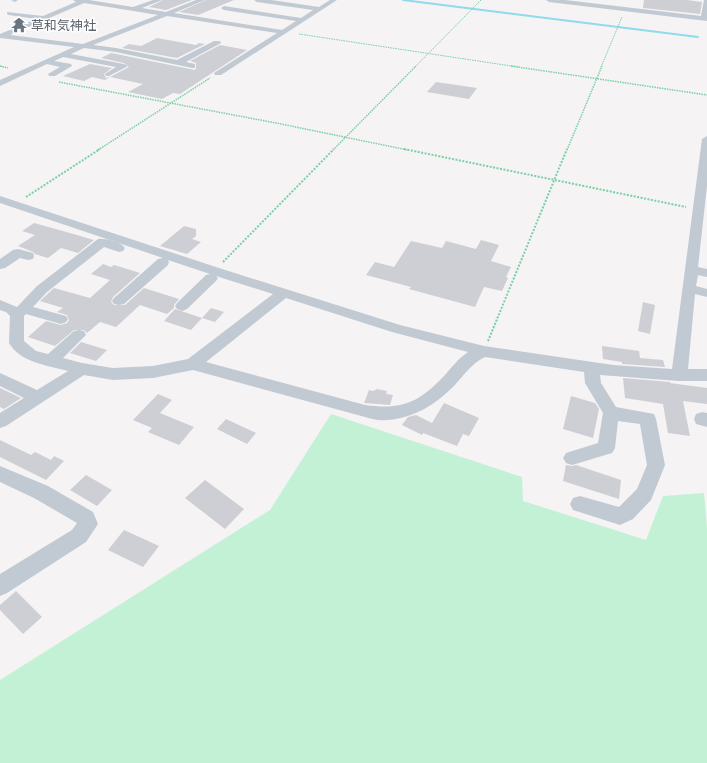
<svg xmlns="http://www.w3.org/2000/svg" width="707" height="763" font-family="Karla,'Noto Sans JP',sans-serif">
	<rect width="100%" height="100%" fill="#f5f3f3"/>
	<path fill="#c3f1d5" d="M331,414L522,477L523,501L646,540L663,496L704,493L707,528V763H0V680L270,510Z"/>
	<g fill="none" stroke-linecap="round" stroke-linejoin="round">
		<path stroke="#90daee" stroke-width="2" d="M403,0L698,37"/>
	</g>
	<path fill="#cdcfd5" d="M163,0H192L166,10L149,7Z
		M206,0H234L198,15L179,12Z
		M644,0H687L702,2L700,14L643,8Z
		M157,38L196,45L199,43L205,44L177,58L122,48L129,44L141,46Z
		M220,45L247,50L180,94L173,93L162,99L128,92L143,84L110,77L105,80L92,77L84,81L63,76L90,64L112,68L104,74L106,78L110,77L129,67L124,63L101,58L111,53L195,70L196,68V63L190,61Z
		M436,82L477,88L469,99L427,92Z
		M34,223L63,231L94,240L78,253L61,248L48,258L35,254L33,252L18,246L35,235L22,231Z
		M184,226L196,229V236L192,239L201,242L187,254L160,246Z
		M481,240L499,245L491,261L511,267L506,277L508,278L502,291L484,287L475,307L409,289L411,287L366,275L375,262L394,267L411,241L442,248L446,241L476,249Z
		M103,264L111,267L114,265L140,273L113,297L111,302L114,305H125L144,288L179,299L174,305V308L167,314L140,305L116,327L100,322L87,333L84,330H74L55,346L28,337L46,321L61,325L67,323L69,320L67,315L57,312L63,308L40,301L54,288L90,298L110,280L91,274Z
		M643,302L655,305L650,334L638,331Z
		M211,308L224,312L215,322L202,318L191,330L164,321L175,309L202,318Z
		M81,342L107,350L96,361L70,353Z
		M602,346L639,351L640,358L663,360L665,367L622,364V362L603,359Z
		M623,378L670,382V383L707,388V404L683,401L690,436L668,433L663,404L625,398Z
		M0,388L21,398L4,409L0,407Z
		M377,389L387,391L386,394L393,395L390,405L364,403L369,390L373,391Z
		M158,394L172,400L160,413L194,427L179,445L148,432L152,428L133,420Z
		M571,396L595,403L599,409L593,438L563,429Z
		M444,403L479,418L469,436L463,434L457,446L423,433L422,435L402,425L408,417L416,415L432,423Z
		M226,419L256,433L247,444L217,429Z
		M0,440L31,455L35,452L51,460L54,456L64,461L46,480L0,457Z
		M566,465L572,466L576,465L621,480L619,499L563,481Z
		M86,475L112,490L97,506L70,490Z
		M205,480L244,509L225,529L185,498Z
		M124,530L159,546L143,567L108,550Z
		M16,591L42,617L23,634L0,610V605Z"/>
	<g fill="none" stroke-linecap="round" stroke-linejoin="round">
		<path stroke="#7ad0a6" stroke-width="1" stroke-dasharray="1.5 1" stroke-linecap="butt" d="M299,34L518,67
			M0,66L3,67
			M415,67L481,0
			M601,67L622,17"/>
		<path stroke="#7ad0a6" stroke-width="1.5" stroke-dasharray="1.5 1" stroke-linecap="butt" d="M0,66L8,68
			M511,66L707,95
			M59,82L276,123L408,150
			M98,150L210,78
			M333,150L416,66
			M567,150L602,66"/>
		<path stroke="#7ad0a6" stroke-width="2" stroke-dasharray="2 1.5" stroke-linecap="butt" d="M404,149L686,207
			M26,197L100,149
			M223,262L334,149
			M488,341L567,149"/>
		<path fill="#c1cad2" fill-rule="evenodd" d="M11,0H18L15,2Z
			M73,0H89L133,7L153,0H162L142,8L166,12L196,0H205L174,13L282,30L296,21L224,10L221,8L224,6L301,18L313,10L257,2L254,0H271L319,7L330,0H337L221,75H215L214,73L277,33L167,16L93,45L116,48L177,60L214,41H220L221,43L186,62L195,64V68H192L116,52L84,48L71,54L124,64L128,66L109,76H106L105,74L116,67L63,57L54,61L71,64L72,66L55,76H49L48,74L60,67L47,64L0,86V80L74,47L0,38V34L36,19L9,15L7,14V12L43,16L76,2ZM84,3L158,15L83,44L10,35Z
			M546,0H565L701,16L704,0H707V21L549,2Z
			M707,136V186L698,267L707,269V277L698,275L696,286L707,289V297L695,294L688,369H707V381H679L600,375L601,383L616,407L654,414L656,419L665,465L651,500L633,519L620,525L573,510L570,504L573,498L580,496L619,507L637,489L647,465L640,424L618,421L615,448L612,453L572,465L566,463L563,458L566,453L598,443L603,413L585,383L584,372L485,357C472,363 464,375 454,386C436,404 413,419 386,420C379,421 372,419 365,417L193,370L153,378L113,380L84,375L6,426L0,428V413L24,398L0,386V373L37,390L68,371C47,365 21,363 9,343L10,316L6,312L0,310V300L17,307L37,286L98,239C105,238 121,242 125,248L123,251L119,252L104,247L47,292L33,307L66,316L68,319L66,322L61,324L26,314L24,316V341L36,351L48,354L74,331L79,330L84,331L86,335L63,358L82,363L113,368L153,366L188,359L273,294L216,276L218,278L216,281L187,309L182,311L177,309L175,306L177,303L206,275L210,274L168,260L169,262L168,265L124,304L119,305L114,304L112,301L114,298L158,259L163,258L0,203V196L219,268L400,325L484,346L613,365L672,369L702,139ZM286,298L392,332L468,352C459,358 452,367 444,376C418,403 402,410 365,405L206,362Z
			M18,249L33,253L34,256L33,259L28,260L20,258L5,268L0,269V259L13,250Z
			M702,412L707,413V427L696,424L694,419L696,414Z
			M0,466L48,486L93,512L98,524L86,542L7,593L0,596V574L72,530L77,523L34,498L0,482Z"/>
	</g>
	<defs>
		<symbol id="temple-bare" viewBox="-9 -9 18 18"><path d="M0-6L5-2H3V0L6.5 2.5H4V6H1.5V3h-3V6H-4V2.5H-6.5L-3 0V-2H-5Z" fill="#6b7280" stroke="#fff" stroke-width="2.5" paint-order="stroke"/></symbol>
	</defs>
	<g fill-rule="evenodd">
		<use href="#temple-bare" x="8" y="14" width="22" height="22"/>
	</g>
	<g text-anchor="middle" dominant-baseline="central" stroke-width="3" stroke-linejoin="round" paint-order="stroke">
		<g font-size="13" fill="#5b616d" stroke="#fff" text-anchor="start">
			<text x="31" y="25">草和気神社</text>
		</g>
	</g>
</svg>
